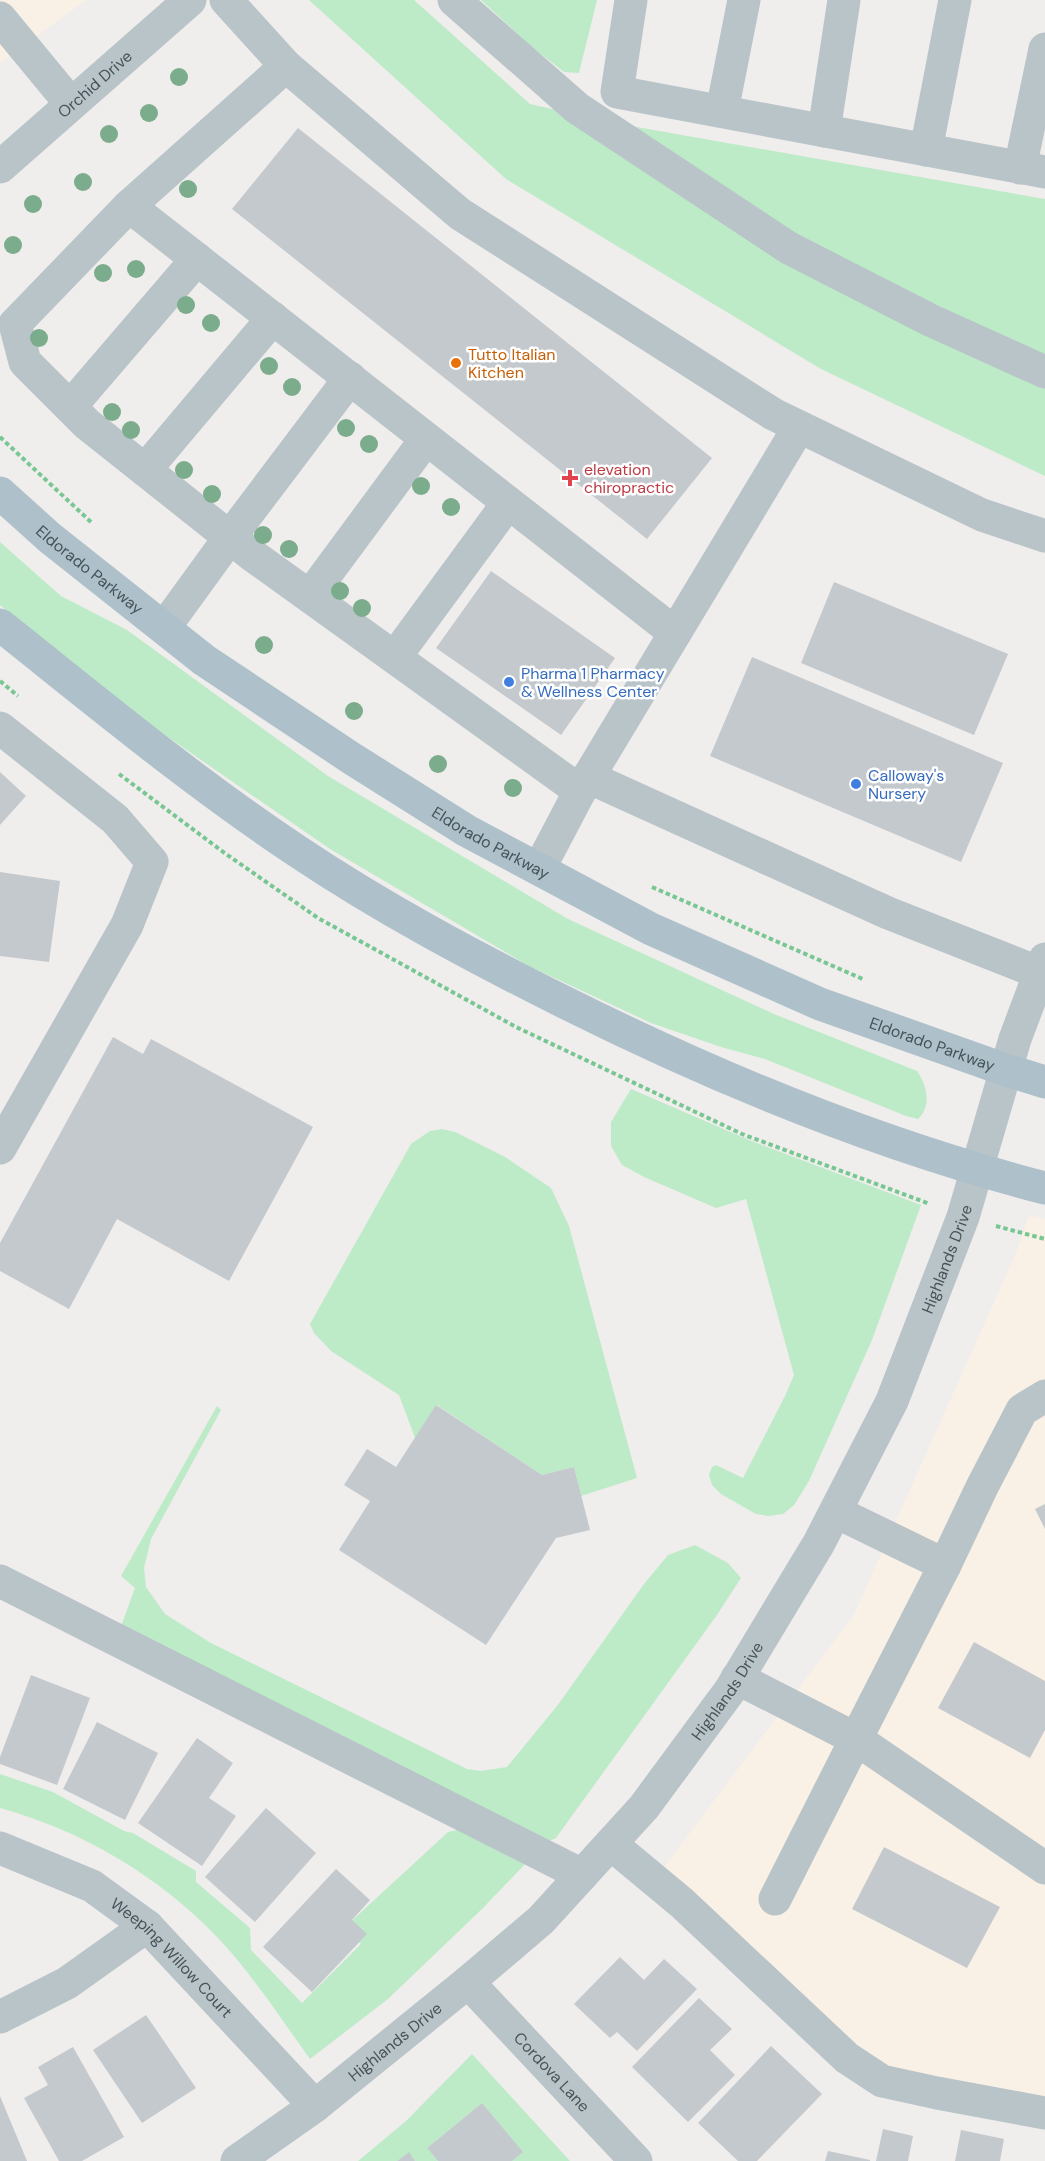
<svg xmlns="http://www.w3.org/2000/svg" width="1045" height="2161" font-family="'DM Sans',sans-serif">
	<rect width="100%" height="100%" fill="#f0eded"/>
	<path fill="#faf1e6" d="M0,0H86L0,63Z
		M1029,1215L1045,1219V2102L871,2064L664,1867L854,1615L1017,1251Z"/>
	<path fill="#bdebc7" d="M309,0H414L530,104L614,123L1045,199V476L821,369L506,179Z
		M481,0H597L579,73L564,72L532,47Z
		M0,542L61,596L127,630L328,776L568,919L774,1014L917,1071C927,1085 932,1106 918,1119L906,1116L765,1059L721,1047L651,1023L529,966L330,849L162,733L92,682L0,605Z
		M631,1089L749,1140L921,1205L872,1340L809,1481L794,1505L783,1514L768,1516L756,1514L721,1494L712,1485L709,1475L712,1467L716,1465L743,1478L785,1396L794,1375L746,1199L716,1208L644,1177L622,1165L611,1146V1122Z
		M442,1129L455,1132L505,1157L551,1188L569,1226L637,1478L581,1496L574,1467L542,1475L437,1405L415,1438L399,1395L331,1351L314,1333L310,1324L411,1144L430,1131Z
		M217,1406L221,1410L151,1539L144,1568L146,1587L165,1614L211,1643L467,1769L481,1771L507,1767L557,1706L644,1584L668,1555L695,1545L728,1563L741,1578L717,1615L556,1838L545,1843L120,1629L135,1588L121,1576Z
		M0,1774L53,1792L124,1831L133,1833L196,1871V1882L250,1928L251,1950L302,2003L361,1944L345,1927L448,1832L470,1827L531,1858L482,1909L388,1999L310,2059C281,2019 252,1974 218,1938C159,1876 83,1831 0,1808Z
		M472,2054L570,2161H512L522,2152L482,2103L427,2148L438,2161H415L409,2153L397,2161H358L406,2121Z"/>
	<path fill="#c4c9cd" d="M298,128L712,458L647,539L232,209Z
		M491,571L615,658L561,735L436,648Z
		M834,582L1008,654L974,735L801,663Z
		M752,657L1003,763L961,862L710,756Z
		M0,772L26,796L0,825Z
		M0,872L60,881L49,962L0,956Z
		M113,1037L143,1054L151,1039L313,1127L229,1281L117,1219L69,1309L0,1271V1243Z
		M436,1405L542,1475L574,1467L590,1530L556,1538L486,1645L339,1550L370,1501L344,1485L367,1449L396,1467Z
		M1045,1504V1529L1035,1509Z
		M974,1642L1045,1681V1730L1030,1758L938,1708Z
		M31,1675L90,1698L57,1785L0,1764V1757Z
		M97,1722L158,1753L125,1820L63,1789Z
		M197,1738L233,1763L209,1798L236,1816L202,1866L138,1823Z
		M266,1808L316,1853L255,1922L205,1877Z
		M884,1847L1000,1907L967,1968L852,1909Z
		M336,1869L370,1900L352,1920L367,1934L312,1992L263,1947Z
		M620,1957L644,1980L664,1959L697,1989L637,2051L617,2032L610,2038L574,2004Z
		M699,1998L732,2029L710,2050L735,2075L688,2122L632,2067Z
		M146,2015L196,2088L142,2123L93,2050Z
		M771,2046L822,2094L757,2161H738L698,2123Z
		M73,2047L124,2137L82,2161H59L24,2098L48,2085L38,2067Z
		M0,2096L27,2161H0Z
		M482,2103L523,2152L512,2161H438L427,2148Z
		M883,2129L913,2136L908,2161H876Z
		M961,2130L1004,2139L1000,2161H955Z
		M828,2151L870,2160V2161H825Z
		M409,2152L415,2161H397Z"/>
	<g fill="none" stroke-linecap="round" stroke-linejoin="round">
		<path stroke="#78c793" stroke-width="4" stroke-dasharray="4.5 3" stroke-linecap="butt" d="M0,437L92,523
			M0,681L18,696
			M119,774L226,854L318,918L516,1027L742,1134L930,1204
			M652,887L865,980
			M996,1226L1045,1239"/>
		<g stroke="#b9c4c9" stroke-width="33">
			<path d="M226,0L286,66L460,214L773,414L982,515L1045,536"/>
			<path d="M454,0L577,108L789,248L930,320L1045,372"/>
			<path d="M631,0L617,92L1045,172"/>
			<path d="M0,18L71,104"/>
			<path d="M286,66L129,206L15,324L25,362L87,424L252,555L580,791L799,427"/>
			<path d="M722,111L744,0"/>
			<path d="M824,131L844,0"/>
			<path d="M926,150L955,0"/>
			<path id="s1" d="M0,167L190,0"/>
			<path d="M1020,168L1045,49"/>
			<path d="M129,206L675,633"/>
			<path d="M70,407L197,259"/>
			<path d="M145,470L273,318"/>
			<path d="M310,596L426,439"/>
			<path d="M164,628L230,537L350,378"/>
			<path d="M395,657L508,503"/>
			<path d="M0,728L115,819L152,862L127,925L0,1148"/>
			<path d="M588,777L888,913L1045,975"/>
			<path d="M539,869L580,791"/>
			<path d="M836,1512L945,1565L982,1487L1022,1410L1045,1396"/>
			<path d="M0,1581L582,1875"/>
			<path d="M737,1678L856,1739L945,1565"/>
			<path d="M611,1844L682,1903L847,2058L882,2081L937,2093L1045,2113"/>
			<path id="s2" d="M0,1848L92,1886L147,1926L315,2106"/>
			<path d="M775,1899L856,1739L1045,1868"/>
			<path id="s3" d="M468,1982L636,2161"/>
			<path d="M0,2017L67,1983L147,1926"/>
			<path id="s4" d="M237,2161L315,2106L468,1982L541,1920L644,1807L731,1689L819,1543L892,1401L963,1217L1015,1039L1045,959"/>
		</g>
		<g stroke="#aec1cb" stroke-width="33">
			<path id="s5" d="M0,493L50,538L204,660L351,758L467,831L651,929L820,1004L1006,1070L1045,1082"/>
			<path d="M0,625C97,702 193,782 297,851C382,908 472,956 564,1002C718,1079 878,1145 1045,1188"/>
		</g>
	</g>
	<g fill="#7bac8b">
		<circle cx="179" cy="77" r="9"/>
		<circle cx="149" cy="113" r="9"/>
		<circle cx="109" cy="134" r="9"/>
		<circle cx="83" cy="182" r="9"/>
		<circle cx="188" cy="189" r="9"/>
		<circle cx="33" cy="204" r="9"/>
		<circle cx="13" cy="245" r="9"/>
		<circle cx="136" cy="269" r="9"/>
		<circle cx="103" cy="273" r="9"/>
		<circle cx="186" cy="305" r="9"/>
		<circle cx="211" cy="323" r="9"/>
		<circle cx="39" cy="338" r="9"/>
		<circle cx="269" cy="366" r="9"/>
		<circle cx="292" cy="387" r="9"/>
		<circle cx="112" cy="412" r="9"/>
		<circle cx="346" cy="428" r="9"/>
		<circle cx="131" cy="430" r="9"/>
		<circle cx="369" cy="444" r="9"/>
		<circle cx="184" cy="470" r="9"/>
		<circle cx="421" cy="486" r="9"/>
		<circle cx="212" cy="494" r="9"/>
		<circle cx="451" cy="507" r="9"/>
		<circle cx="263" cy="535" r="9"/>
		<circle cx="289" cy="549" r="9"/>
		<circle cx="340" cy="591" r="9"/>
		<circle cx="362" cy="608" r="9"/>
		<circle cx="264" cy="645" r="9"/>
		<circle cx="354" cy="711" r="9"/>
		<circle cx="438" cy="764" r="9"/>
		<circle cx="513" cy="788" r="9"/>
	</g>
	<circle fill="#e8710a" stroke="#fff" stroke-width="2" cx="456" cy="363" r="6"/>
	<path fill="#e0444e" stroke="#fff" stroke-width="2" d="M567 469h6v6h6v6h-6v6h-6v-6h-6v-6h6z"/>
	<g fill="#3f7fe0" stroke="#fff" stroke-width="2">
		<circle cx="509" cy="682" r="6"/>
		<circle cx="856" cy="784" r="6"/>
	</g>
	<g text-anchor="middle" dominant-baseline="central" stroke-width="5" stroke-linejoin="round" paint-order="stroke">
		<g font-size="16" fill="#465359" stroke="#fff">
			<text stroke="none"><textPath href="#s1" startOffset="126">Orchid Drive</textPath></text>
			<text stroke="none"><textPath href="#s5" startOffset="118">Eldorado Parkway</textPath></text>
			<text stroke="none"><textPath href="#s5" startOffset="604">Eldorado Parkway</textPath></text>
			<text stroke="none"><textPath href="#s5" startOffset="1090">Eldorado Parkway</textPath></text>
			<text stroke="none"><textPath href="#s4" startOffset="1170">Highlands Drive</textPath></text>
			<text stroke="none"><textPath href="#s4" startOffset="684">Highlands Drive</textPath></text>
			<text stroke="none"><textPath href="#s2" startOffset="207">Weeping Willow Court</textPath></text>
			<text stroke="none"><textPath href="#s4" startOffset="198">Highlands Drive</textPath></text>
			<text stroke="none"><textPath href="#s3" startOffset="123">Cordova Lane</textPath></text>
		</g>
		<g font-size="16" fill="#c56008" stroke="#fff" text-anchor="start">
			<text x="468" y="354">Tutto Italian<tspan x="468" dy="18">Kitchen</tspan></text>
		</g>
		<g font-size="16" fill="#be3a42" stroke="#fff" text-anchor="start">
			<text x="584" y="469">elevation<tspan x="584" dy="18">chiropractic</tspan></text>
		</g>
		<g font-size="16" fill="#366cbe" stroke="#fff" text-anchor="start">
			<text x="521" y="673">Pharma 1 Pharmacy<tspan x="521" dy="18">&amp; Wellness Center</tspan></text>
			<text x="868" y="775">Calloway's<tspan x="868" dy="18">Nursery</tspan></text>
		</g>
	</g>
</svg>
